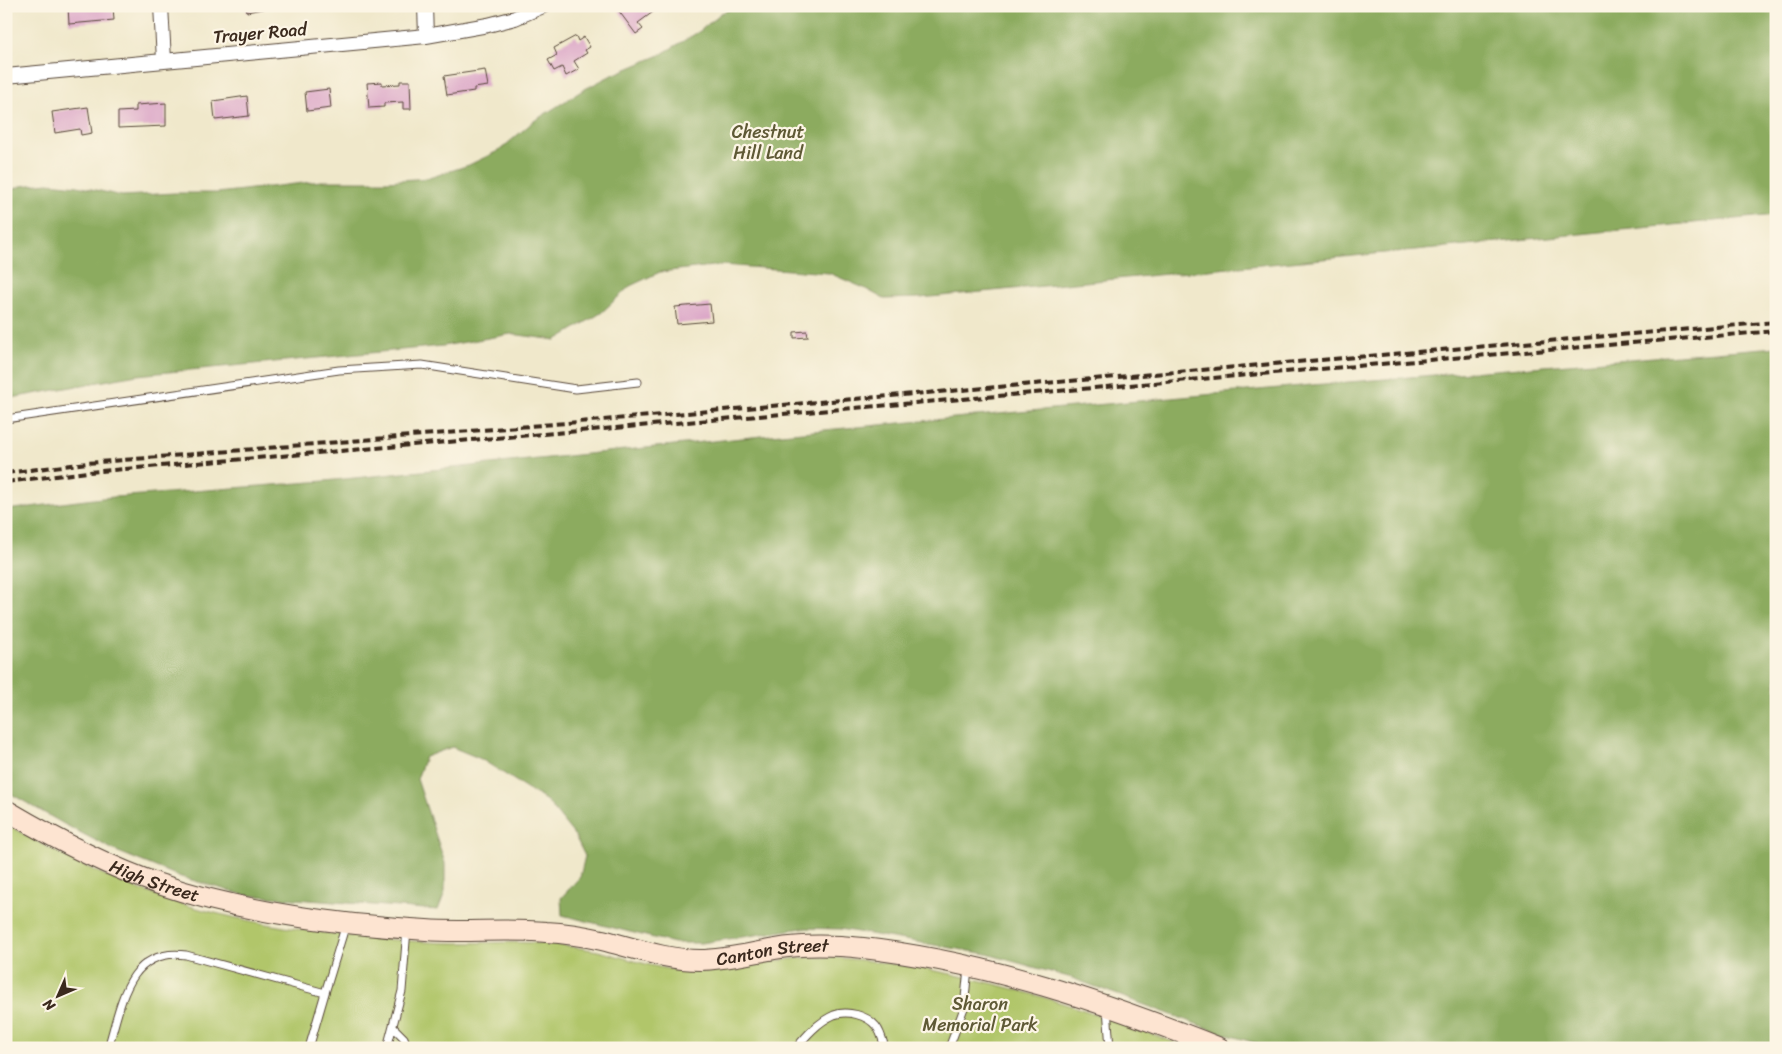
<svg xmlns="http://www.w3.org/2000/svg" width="1782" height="1054" font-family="Sriracha,sans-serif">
	<rect width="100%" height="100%" fill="#fcf5e5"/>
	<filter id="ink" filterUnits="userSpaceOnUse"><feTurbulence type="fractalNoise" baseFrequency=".02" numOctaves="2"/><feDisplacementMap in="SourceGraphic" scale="10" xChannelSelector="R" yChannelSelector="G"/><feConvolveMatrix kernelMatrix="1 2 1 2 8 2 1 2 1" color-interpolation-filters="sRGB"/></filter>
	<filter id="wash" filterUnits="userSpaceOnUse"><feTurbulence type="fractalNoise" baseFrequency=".0096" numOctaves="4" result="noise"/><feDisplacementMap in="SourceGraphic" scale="20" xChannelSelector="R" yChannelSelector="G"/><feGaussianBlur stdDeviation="1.12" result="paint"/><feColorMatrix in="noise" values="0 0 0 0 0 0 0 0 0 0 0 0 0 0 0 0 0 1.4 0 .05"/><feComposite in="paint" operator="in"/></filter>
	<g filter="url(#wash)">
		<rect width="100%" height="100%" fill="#f0e8cb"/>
		<path fill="#b1c66b" stroke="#767844" d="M6,824C54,852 103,877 155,895C239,925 338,937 427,942C467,945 508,940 549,944C565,946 582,948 598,951C631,959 664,972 699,972C713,972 728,969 742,967C774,961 806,955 839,958C959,967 1077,1004 1188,1048H6Z"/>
		<path fill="#8cab5f" stroke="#646a3e" d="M739,6H1776V215L920,298L884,299L864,288L829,273L722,265L660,272L630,286L601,313L556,340L511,334L443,346L137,375L6,399V192L21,186L48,183L78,186L122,196L175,193H217L321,181H386L429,178L469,165L500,150L534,121L583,90L610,76L660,55L700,31L721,13Z
			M1776,347V1048H1273L1218,1032L1072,978L987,954L840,929L803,928L701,943H674L562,915L561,898L580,877L585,856L575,836L547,801L481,759L452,747L425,757L417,779L445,863V892L438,910L244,895L181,877L116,851L64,824L6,791V510L102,498L325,481L781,434L1312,385Z"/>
		<g id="blocks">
			<path fill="#dca7c8" d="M68,6H113L114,20L69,24Z
				M246,6H272V7L247,12Z
				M623,6H649L653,12L638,23L643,29L636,34L618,10Z
				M576,36L578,41L584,37L590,47L585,50L587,53L574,61L579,69L566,76L562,67L554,71L548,60L557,55L554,48Z
				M485,70L488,86L474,88V91L447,95L444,76Z
				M400,81H410L411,109H403V102L384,103V107L369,108L367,83L382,82V85L400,84Z
				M329,89L331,108L307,111L305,92Z
				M247,96L249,116L215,120L213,101Z
				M166,103V126L118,128V112L136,111V105Z
				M88,107L92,133L81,135L80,129L55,133L52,112Z
				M710,304L712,321L677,324L675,307Z
				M807,331L808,337L794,338V332Z"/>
		</g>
	</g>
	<g filter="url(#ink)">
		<use href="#blocks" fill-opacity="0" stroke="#564638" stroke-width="1"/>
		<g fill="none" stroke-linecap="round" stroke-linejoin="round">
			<defs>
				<path id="lane" d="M6,419L339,370L422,365L576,389L638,382
					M1107,1008L1110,1048
					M393,1027L404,1038L408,1048
					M108,1048C121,1006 127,947 186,955L325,993L346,924
					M309,1048L325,993
					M387,1048L402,991L407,929
					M796,1048C806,1036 818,1022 834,1015C847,1010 867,1015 876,1026C881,1032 883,1041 885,1048
					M949,1048L964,1008L968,968"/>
				<path id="street" d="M161,6L164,60
					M425,6L426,36
					M6,76L426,36L488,25L515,18L543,6"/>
				<g id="secondary">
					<path id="s1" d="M6,810C55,839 106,866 159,884C245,913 337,924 426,930C466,933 506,928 546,932C564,933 584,936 602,940C634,948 667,960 700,960C725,960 751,953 775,949C804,944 834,945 863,948C987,962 1104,1002 1220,1048"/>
				</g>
			</defs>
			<use href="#lane" stroke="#564638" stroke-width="9"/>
			<use href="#street" stroke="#564638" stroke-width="16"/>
			<use href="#secondary" stroke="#564638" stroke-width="22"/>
			<use href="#lane" stroke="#fff" stroke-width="7"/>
			<use href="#street" stroke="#fff" stroke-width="14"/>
			<use href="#secondary" stroke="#fde4d1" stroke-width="20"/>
			<path stroke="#3b2a1e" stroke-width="4" stroke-dasharray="8 4" stroke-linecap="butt" d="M6,473L87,463L1776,322
				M6,482L88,472L1776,331"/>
		</g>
	</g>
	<g text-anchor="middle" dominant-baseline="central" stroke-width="4.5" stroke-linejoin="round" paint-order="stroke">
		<g font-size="18" fill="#3b2a1e" stroke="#fcf5e5">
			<text transform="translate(260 33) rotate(-5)">Trayer Road</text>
			<text stroke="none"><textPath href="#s1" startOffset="165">High Street</textPath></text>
			<text stroke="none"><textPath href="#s1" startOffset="792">Canton Street</textPath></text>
		</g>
		<g font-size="18" fill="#5e5935" stroke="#fcf5e5">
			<text x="768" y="132">Chestnut<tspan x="768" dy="21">Hill Land</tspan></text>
			<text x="980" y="1004">Sharon<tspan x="980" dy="21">Memorial Park</tspan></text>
		</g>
	</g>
	<rect width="1782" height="1054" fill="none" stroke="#fcf5e5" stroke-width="25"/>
	<g transform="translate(58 996) rotate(225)" stroke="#fcf5e5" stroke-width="4" paint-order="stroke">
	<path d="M0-4L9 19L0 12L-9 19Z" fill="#3b2a1e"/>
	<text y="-8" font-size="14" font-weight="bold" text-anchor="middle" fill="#3b2a1e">N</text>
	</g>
</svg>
